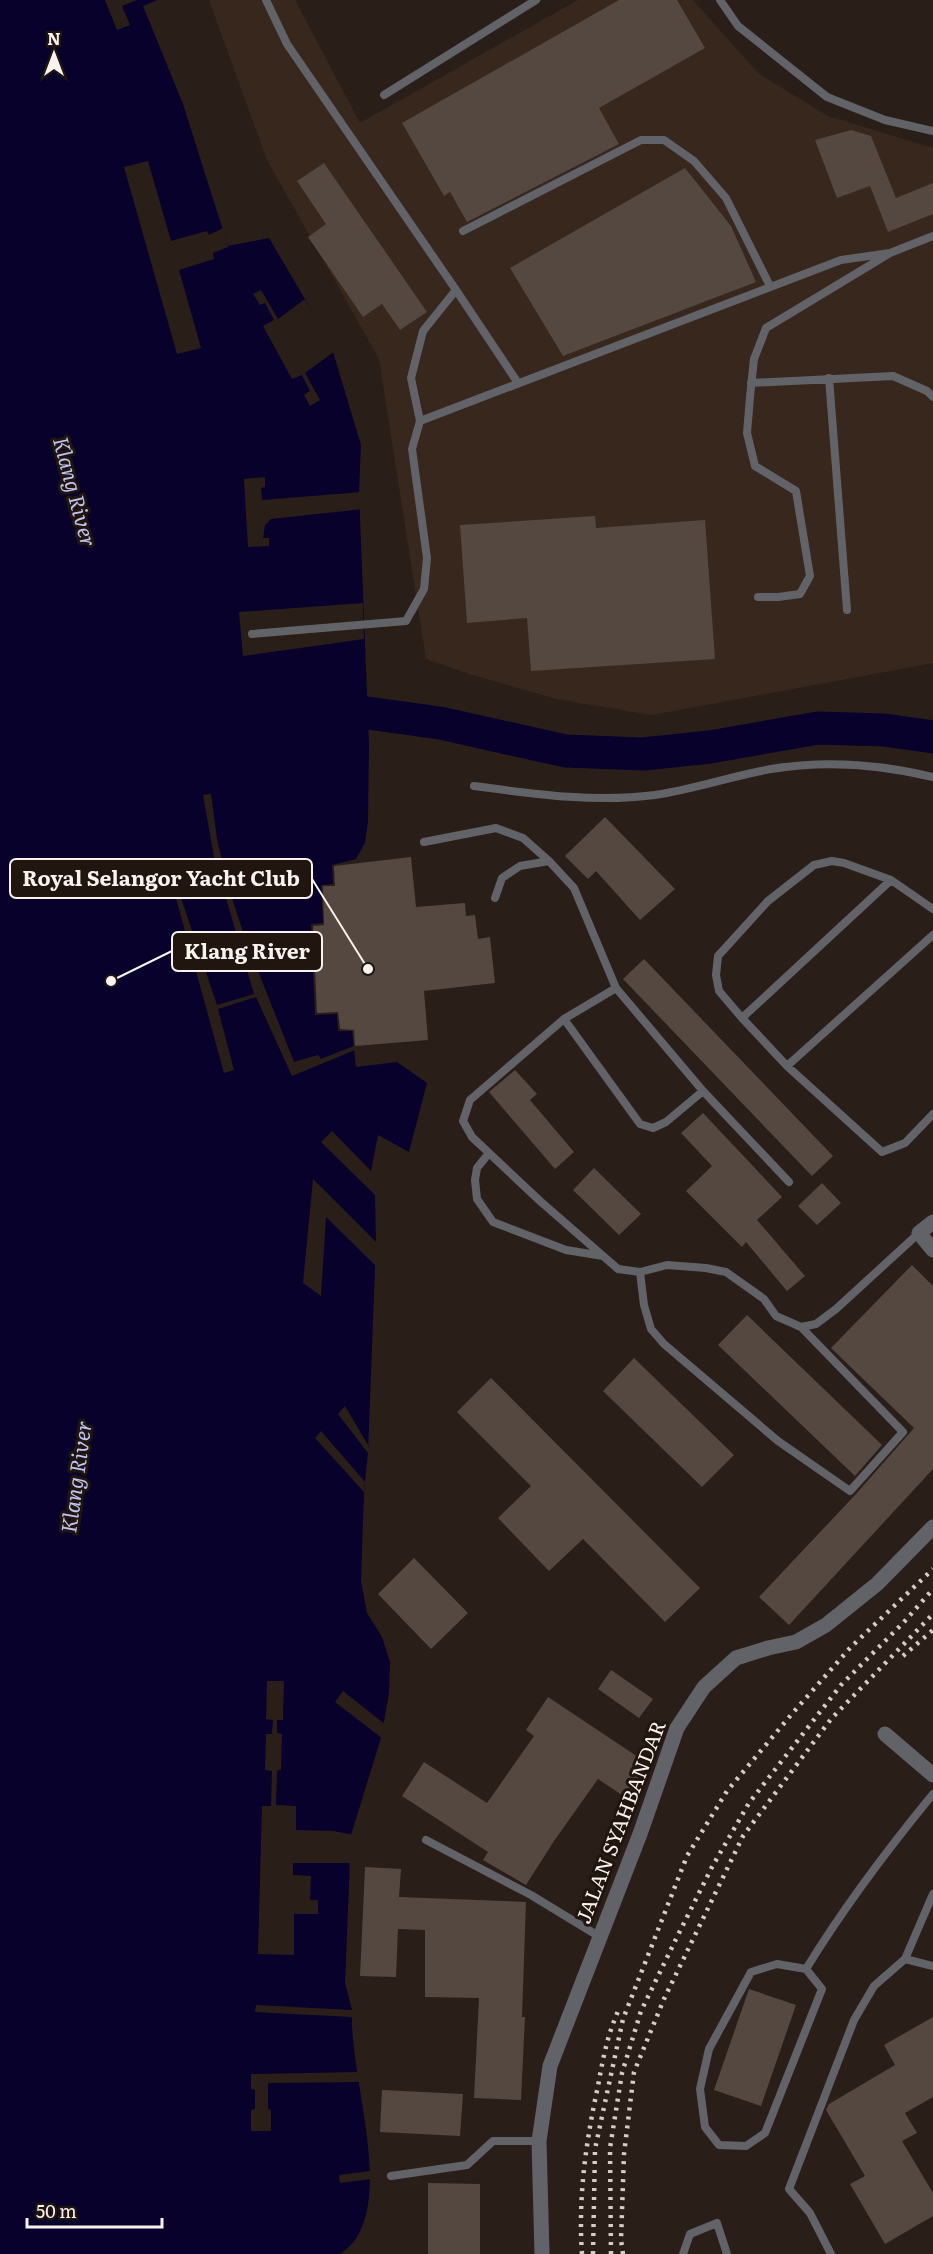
<svg xmlns="http://www.w3.org/2000/svg" width="933" height="2254" viewBox="0 0 933 2254" font-family="Literata,serif">
  <rect width="100%" height="100%" fill="#2a1f18"/>
  <path fill="#38271d" d="M 209,0 L 295,0 L 360,123 L 578,0 L 693,0 L 759,74 L 828,116 L 933,148 L 933,663 L 652,715 L 556,699 L 470,674 L 426,659 L 379,359 L 267,160 Z"/>
  <path fill="#08012c" d="M 0,0 L 157,0 L 143,6 L 183,104 L 228,246 L 269,238 L 305,299 L 333,352 L 361,445 L 359,492 L 369,744 L 368,821 L 365,843 L 356,859 L 332,865 L 333,884 L 321,885 L 323,923 L 311,924 L 315,1015 L 337,1014 L 338,1031 L 352,1031 L 356,1067 L 397,1062 L 427,1083 L 409,1152 L 378,1135 L 371,1171 L 375,1196 L 376,1242 L 368,1453 L 364,1492 L 361,1581 L 367,1613 L 382,1637 L 390,1662 L 389,1693 L 381,1738 L 351,1835 L 345,1983 L 352,2010 C 349,2074 390,2182 357,2237 C 353,2244 346,2249 341,2254 L 0,2254 Z"/>
  <path fill="#2a1f18" d="M 105,0 L 137,0 L 122,6 L 130,25 L 117,30 Z
    M 148,161 L 171,241 L 207,231 L 209,235 L 223,228 L 228,247 L 213,253 L 214,259 L 179,270 L 201,348 L 177,354 L 124,167 Z
    M 261,290 L 278,319 L 305,299 L 322,330 L 325,330 L 335,351 L 305,373 L 320,400 L 310,406 L 304,395 L 310,391 L 302,375 L 292,379 L 263,326 L 274,320 L 265,303 L 260,305 L 253,294 Z
    M 265,477 L 265,487 L 261,488 L 262,500 L 362,492 L 363,509 L 271,519 L 265,525 L 263,538 L 269,538 L 269,546 L 248,547 L 244,479 Z
    M 363,603 L 364,639 L 243,656 L 239,612 Z
    M 211,794 L 217,839 L 228,886 L 245,938 L 294,1062 L 318,1055 L 321,1059 L 354,1046 L 355,1050 L 292,1076 L 256,997 L 218,1009 L 234,1070 L 224,1073 L 166,862 L 174,861 L 182,901 L 217,1005 L 254,994 L 214,857 L 203,795 Z
    M 332,1131 L 375,1175 L 378,1198 L 321,1142 Z
    M 313,1179 L 378,1244 L 377,1267 L 326,1217 L 321,1296 L 303,1283 Z
    M 345,1406 L 368,1445 L 368,1453 L 338,1414 Z
    M 321,1431 L 365,1482 L 364,1492 L 315,1438 Z
    M 267,1681 L 284,1681 L 283,1720 L 277,1720 L 277,1733 L 282,1734 L 281,1770 L 277,1770 L 276,1805 L 296,1806 L 296,1830 L 333,1831 L 354,1835 L 352,1863 L 293,1863 L 293,1875 L 311,1876 L 310,1900 L 318,1900 L 318,1914 L 294,1914 L 294,1955 L 258,1954 L 262,1806 L 271,1806 L 272,1771 L 265,1770 L 266,1734 L 272,1734 L 273,1720 L 266,1719 Z
    M 343,1691 L 386,1725 L 383,1739 L 335,1702 Z
    M 256,2005 L 352,2010 L 352,2017 L 255,2012 Z
    M 360,2072 L 362,2082 L 268,2083 L 268,2109 L 271,2110 L 271,2131 L 251,2131 L 251,2110 L 255,2109 L 255,2090 L 251,2089 L 251,2074 Z
    M 370,2171 L 371,2179 L 340,2183 L 339,2175 Z"/>
  <g fill="none" stroke-linecap="round" stroke-linejoin="round">
    <path stroke="#08012c" stroke-width="33" d="M 324,707 L 440,723 L 566,751 L 643,754 L 710,747 L 818,728 L 884,730 L 933,737"/>
  </g>
  <path fill="#544841" d="M 619,0 L 677,0 L 705,48 L 599,108 L 619,144 L 467,222 L 450,192 L 444,196 L 402,123 Z
    M 851,130 L 871,136 L 896,198 L 933,183 L 933,214 L 888,232 L 870,186 L 837,198 L 815,140 Z
    M 324,163 L 427,312 L 400,330 L 382,304 L 363,317 L 308,237 L 326,224 L 297,181 Z
    M 685,168 L 731,226 L 756,282 L 563,356 L 510,268 Z
    M 595,516 L 596,528 L 705,520 L 715,659 L 531,671 L 527,618 L 467,623 L 460,525 Z
    M 605,817 L 675,889 L 640,920 L 596,871 L 588,879 L 565,856 Z
    M 411,857 L 416,907 L 465,903 L 466,916 L 475,915 L 478,939 L 490,937 L 495,983 L 424,991 L 428,1040 L 355,1046 L 354,1030 L 340,1029 L 338,1012 L 317,1013 L 313,926 L 324,925 L 323,886 L 335,886 L 334,866 Z
    M 644,959 L 833,1156 L 812,1176 L 623,979 Z
    M 515,1070 L 537,1094 L 530,1100 L 574,1152 L 555,1169 L 489,1092 Z
    M 703,1113 L 782,1197 L 757,1220 L 805,1276 L 787,1291 L 746,1242 L 742,1247 L 686,1191 L 712,1166 L 681,1133 Z
    M 594,1168 L 641,1214 L 619,1235 L 573,1190 Z
    M 822,1183 L 841,1203 L 817,1225 L 798,1206 Z
    M 912,1265 L 933,1286 L 933,1469 L 789,1625 L 759,1597 L 855,1495 L 914,1428 L 831,1348 Z
    M 747,1315 L 882,1445 L 855,1476 L 718,1345 Z
    M 634,1358 L 734,1455 L 702,1487 L 603,1391 Z
    M 491,1378 L 700,1588 L 665,1622 L 583,1539 L 549,1571 L 498,1518 L 531,1486 L 457,1412 Z
    M 414,1558 L 468,1613 L 431,1649 L 378,1594 Z
    M 611,1670 L 653,1699 L 639,1718 L 598,1689 Z
    M 548,1697 L 650,1765 L 628,1799 L 598,1779 L 554,1841 L 526,1885 L 483,1860 L 488,1852 L 402,1796 L 424,1762 L 487,1803 L 534,1736 L 526,1730 Z
    M 365,1867 L 401,1869 L 399,1897 L 526,1902 L 522,2017 L 525,2017 L 521,2100 L 474,2098 L 479,1998 L 425,1997 L 425,1930 L 398,1929 L 396,1977 L 360,1976 Z
    M 749,1989 L 796,2005 L 761,2106 L 714,2090 Z
    M 933,2017 L 933,2097 L 905,2113 L 917,2133 L 902,2141 L 933,2193 L 933,2216 L 885,2244 L 850,2184 L 865,2176 L 826,2110 L 829,2104 L 895,2065 L 884,2045 Z
    M 382,2090 L 463,2094 L 460,2136 L 380,2132 Z
    M 428,2183 L 480,2184 L 480,2254 L 428,2254 Z"/>
  <g fill="none" stroke-linecap="round" stroke-linejoin="round">
    <path stroke="#626368" stroke-width="8" d="M 266,0 L 287,44 L 456,290 L 423,331 L 411,378 L 420,421
      M 720,0 L 738,26 L 827,97 L 885,120 L 933,131
      M 384,95 L 536,0
      M 463,231 L 641,140 L 664,140 L 694,161 L 726,198 L 770,286
      M 456,290 L 518,383
      M 829,378 L 847,610
      M 751,383 L 893,376 L 927,391 L 933,397
      M 758,597 L 778,597 L 800,594 L 810,576 L 796,491 L 755,466 L 747,433 L 750,397 L 754,359 L 766,328 L 890,253 L 933,236
      M 252,634 L 406,621 L 424,589 L 427,558 L 412,449 L 420,421 L 841,260 L 890,253
      M 474,786 C 534,794 594,803 655,795 C 694,789 732,776 771,769 C 825,760 879,764 933,777
      M 424,842 L 496,828 L 523,838 L 549,861 L 574,888 L 616,988 L 564,1019 L 470,1100 L 463,1121 L 472,1137 L 540,1201 L 618,1269 L 640,1272 L 667,1265 L 706,1268 L 726,1272 L 764,1299 L 776,1316 L 801,1327 L 816,1324 L 836,1309 L 919,1233
      M 495,898 L 502,878 L 520,866 L 549,861
      M 933,909 L 891,880 L 742,1018 L 787,1066 L 882,1152 L 905,1143 L 933,1114
      M 742,1018 L 719,991 L 716,975 L 718,956 L 768,901 L 814,865 L 832,861 L 844,863 L 891,880
      M 564,1019 L 640,1124 L 653,1128 L 666,1122 L 703,1091 L 616,988
      M 787,1066 L 933,935
      M 703,1091 L 789,1182
      M 489,1153 L 477,1168 L 475,1180 L 477,1199 L 493,1222 L 566,1250 L 603,1256
      M 640,1272 L 644,1305 L 651,1329 L 664,1344 L 778,1441 L 850,1491 L 903,1432 L 801,1327
      M 426,1840 L 531,1895 L 600,1937
      M 905,1959 L 933,1894
      M 806,1969 L 777,1964 L 751,1972 L 709,2049 L 700,2089 L 705,2127 L 719,2145 L 746,2146 L 765,2133 L 822,1989 L 806,1969 C 844,1907 887,1850 933,1794
      M 391,2176 L 467,2165 L 493,2141 L 539,2141
      M 683,2254 L 690,2234 L 717,2223 L 727,2254
      M 831,2254 L 810,2213 L 789,2189 L 854,2020 L 874,1986 L 905,1959 L 933,1966"/>
    <path stroke="#626368" stroke-width="15" d="M 933,1222 L 919,1233 L 933,1250
      M 885,1734 L 933,1775
      M 542,2254 L 539,2141 L 550,2066 L 640,1834 L 677,1728 L 704,1687 L 736,1658 L 768,1648 L 796,1642 L 826,1625 L 877,1584 L 933,1527"/>
    <path stroke="#d6cdc9" stroke-width="4.5" stroke-dasharray="3 6" stroke-linecap="butt" d="M 903,1656 L 933,1630
      M 582,2254 C 578,2197 586,2141 598,2086 C 603,2058 608,2032 620,2007
      M 593,2254 L 595,2149 L 623,2019 L 687,1856 L 727,1791 L 791,1715 L 851,1647 L 933,1569
      M 611,2254 L 610,2148 L 622,2073 L 641,2011 L 678,1935 L 712,1867 L 749,1803 L 841,1685 L 904,1622 L 933,1589
      M 623,2254 L 621,2240 L 624,2154 L 634,2072 L 664,1999 L 743,1836 L 831,1719 L 933,1614"/>
  </g>
  <g text-anchor="middle" stroke-width="6" stroke-linejoin="round" paint-order="stroke">
    <g font-size="20" fill="#faf2ee" stroke="#20160f">
      <text transform="translate(621 1822) rotate(-69)" y="7">JALAN SYAHBANDAR</text>
    </g>
    <g font-size="21" font-style="italic" fill="#c1c5f6" stroke="#20160f">
      <text transform="translate(74 492) rotate(75)" y="7">Klang River</text>
      <text transform="translate(77 1477) rotate(-82)" y="7">Klang River</text>
    </g>
  </g>
  <path fill="none" stroke="#faf2ee" stroke-width="2" d="M368 969L312 879M111 981L172 951"/>
  <g fill="#faf2ee" stroke="#20160f" stroke-width="2">
    <circle cx="368" cy="969" r="6"/>
    <circle cx="111" cy="981" r="6"/>
  </g>
  <g fill="#20160f" stroke="#faf2ee" stroke-width="2">
    <rect x="10" y="859" width="302" height="39" rx="6"/>
    <rect x="172" y="932" width="150" height="39" rx="6"/>
  </g>
  <g font-size="21" text-anchor="middle" font-weight="bold" fill="#faf2ee">
    <text x="161" y="886">Royal Selangor Yacht Club</text>
    <text x="247" y="959">Klang River</text>
  </g>
  <g transform="translate(54 54)" stroke="#20160f" stroke-width="4.5" paint-order="stroke">
  <path d="M0-4.5L10 22L0 15L-10 22Z" fill="#faf2ee"/>
  <text y="-9" font-size="16" font-weight="bold" text-anchor="middle" fill="#faf2ee">N</text>
  </g>
  <path d="M27 2218v9h135v-9" fill="none" stroke="#faf2ee" stroke-width="3"/>
  <text x="36" y="2218" font-size="18" fill="#faf2ee" stroke="#20160f" stroke-width="4.5" paint-order="stroke">50 m</text>
</svg>
